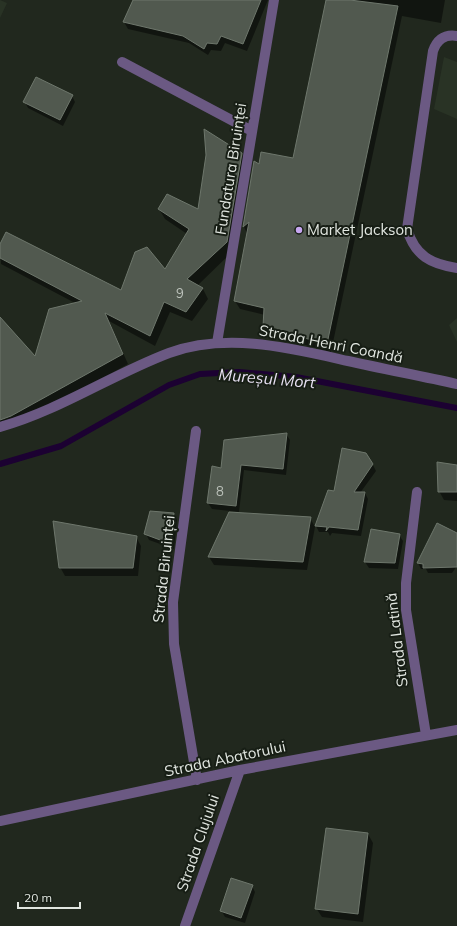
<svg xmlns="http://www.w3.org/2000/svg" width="457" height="926" viewBox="0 0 457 926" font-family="Mulish,sans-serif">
  <rect width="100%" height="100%" fill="#21281e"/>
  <path fill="#293325" d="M 0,0 L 7,3 L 0,18 Z
    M 444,57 L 457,62 L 457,119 L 434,109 Z
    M 457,318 L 457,342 L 449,325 Z"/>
  <path fill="#0007" d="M 134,0 L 268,0 L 247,51 L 225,43 L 221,51 L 211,50 L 208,55 L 189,43 L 128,29 L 124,22 Z
    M 327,0 L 445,0 L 441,23 L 402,16 L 331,352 L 269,335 L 264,327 L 265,315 L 240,309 L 235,301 L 247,233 L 244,227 L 255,162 L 260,166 L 293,159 Z
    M 72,96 L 75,102 L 63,126 L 28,108 L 25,102 Z
    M 241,154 L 247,164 L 232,252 L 197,286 L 203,289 L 208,299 L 192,321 L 170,312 L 155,346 L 109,321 L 128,364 L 17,426 L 0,427 L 0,328 L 36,358 L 75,303 L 1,264 L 0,246 L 122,291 L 165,270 L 187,234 L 165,219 L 159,209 L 198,211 Z
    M 286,434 L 290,440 L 286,475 L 244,470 L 239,512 L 212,509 L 208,503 L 213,468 L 222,469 Z
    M 373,465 L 376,471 L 360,493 L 365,493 L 368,499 L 361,536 L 332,533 L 330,536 L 328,532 L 319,532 L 316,526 L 334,492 Z
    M 457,466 L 457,501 L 444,500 L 439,491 Z
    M 174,514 L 177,520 L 174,549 L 149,540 L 146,534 Z
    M 310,518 L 315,527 L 307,570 L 214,565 L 209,557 Z
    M 437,524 L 457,534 L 457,566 L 452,573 L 428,573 L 426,569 L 421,569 L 418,563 Z
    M 399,535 L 403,541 L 398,569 L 369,568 L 365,562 Z
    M 136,537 L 141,546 L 138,576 L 65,576 L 60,567 Z
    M 368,834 L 373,843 L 363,922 L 322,917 L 316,908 Z
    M 252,886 L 255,892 L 245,923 L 225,917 L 221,910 Z"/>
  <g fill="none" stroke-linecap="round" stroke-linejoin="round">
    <path stroke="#1c0132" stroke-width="6" d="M 0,464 L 61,446 L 169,385 L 200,374 L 239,372 L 296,377 L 457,408"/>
  </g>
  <path fill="#51594f" stroke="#6e776c" d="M 133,0 L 261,0 L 243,44 L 221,36 L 217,44 L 207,43 L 204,49 L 183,36 L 123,22 Z
    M 326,0 L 350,0 L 398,6 L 327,344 L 263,327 L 264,308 L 234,301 L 249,222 L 243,227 L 254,161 L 259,164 L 261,152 L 293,158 Z
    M 36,77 L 73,95 L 60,120 L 23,102 Z
    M 204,129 L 242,153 L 227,242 L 187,279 L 203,288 L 186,312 L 164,302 L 150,336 L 105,313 L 123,354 L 11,416 L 0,420 L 0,317 L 35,356 L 49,309 L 82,301 L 0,258 L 0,244 L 6,232 L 121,290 L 135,252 L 147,247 L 165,269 L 189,229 L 158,209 L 167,194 L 198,209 L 206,155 Z
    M 287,433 L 283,469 L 241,465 L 236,506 L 207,503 L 212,466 L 221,468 L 224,440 Z
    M 342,448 L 366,453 L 373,464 L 354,492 L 365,492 L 358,530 L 329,527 L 326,531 L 327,527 L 315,526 L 328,490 L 334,491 Z
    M 437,462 L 457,465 L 457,492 L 438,492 Z
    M 150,511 L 174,513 L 171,544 L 144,534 Z
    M 229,512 L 311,517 L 303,562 L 208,557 Z
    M 53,521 L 137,536 L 133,568 L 59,568 Z
    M 437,523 L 457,533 L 457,567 L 423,568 L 423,564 L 417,563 Z
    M 371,529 L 400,534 L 395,563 L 364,562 Z
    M 326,828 L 368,833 L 358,914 L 315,909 Z
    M 231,878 L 253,885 L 241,918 L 220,911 Z"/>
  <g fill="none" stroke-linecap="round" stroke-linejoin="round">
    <path stroke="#6b5983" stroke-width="10" d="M 457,36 C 444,34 437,40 433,51 L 407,229 C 415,256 431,264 457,268
      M 122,62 L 252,131
      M 217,343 L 274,0
      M 0,427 C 60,410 111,375 169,353 C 227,332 290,348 348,361 C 384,369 421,376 457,384
      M 196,431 L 173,602 L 174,644 L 197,780
      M 417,492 L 406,583 L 406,610 L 426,735
      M 0,821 L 240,770 L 457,730
      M 185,926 L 240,770"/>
  </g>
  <circle fill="#c6a6f0" stroke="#171e15" stroke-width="1.5" cx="299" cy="230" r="4"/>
  <g text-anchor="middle" stroke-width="4" stroke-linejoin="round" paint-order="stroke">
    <g font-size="13" fill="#bdc3bc">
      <text x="180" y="298">9</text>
      <text x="220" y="496">8</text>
    </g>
    <g font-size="15" fill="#e1e6e0" stroke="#171e15">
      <text transform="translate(231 169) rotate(-81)" y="5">Fundatura Biruinței</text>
      <text transform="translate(331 344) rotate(11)" y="5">Strada Henri Coandă</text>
      <text transform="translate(164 569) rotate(-84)" y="5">Strada Biruinței</text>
      <text transform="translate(397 640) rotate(-97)" y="5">Strada Latină</text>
      <text transform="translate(225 759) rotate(-12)" y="5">Strada Abatorului</text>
      <text transform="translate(198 843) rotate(-71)" y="5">Strada Clujului</text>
    </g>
    <g font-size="15" fill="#e1e6e0" stroke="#171e15" text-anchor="start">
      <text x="307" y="235">Market Jackson</text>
    </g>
    <g font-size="16" font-style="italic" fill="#e7e0f2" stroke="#171e15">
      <text transform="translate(267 378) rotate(5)" y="6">Mureșul Mort</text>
    </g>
  </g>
  <path d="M18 902v6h62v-6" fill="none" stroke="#e1e6e0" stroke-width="2"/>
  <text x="24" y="902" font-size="12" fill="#e1e6e0" stroke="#171e15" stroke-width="3" paint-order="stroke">20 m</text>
</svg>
